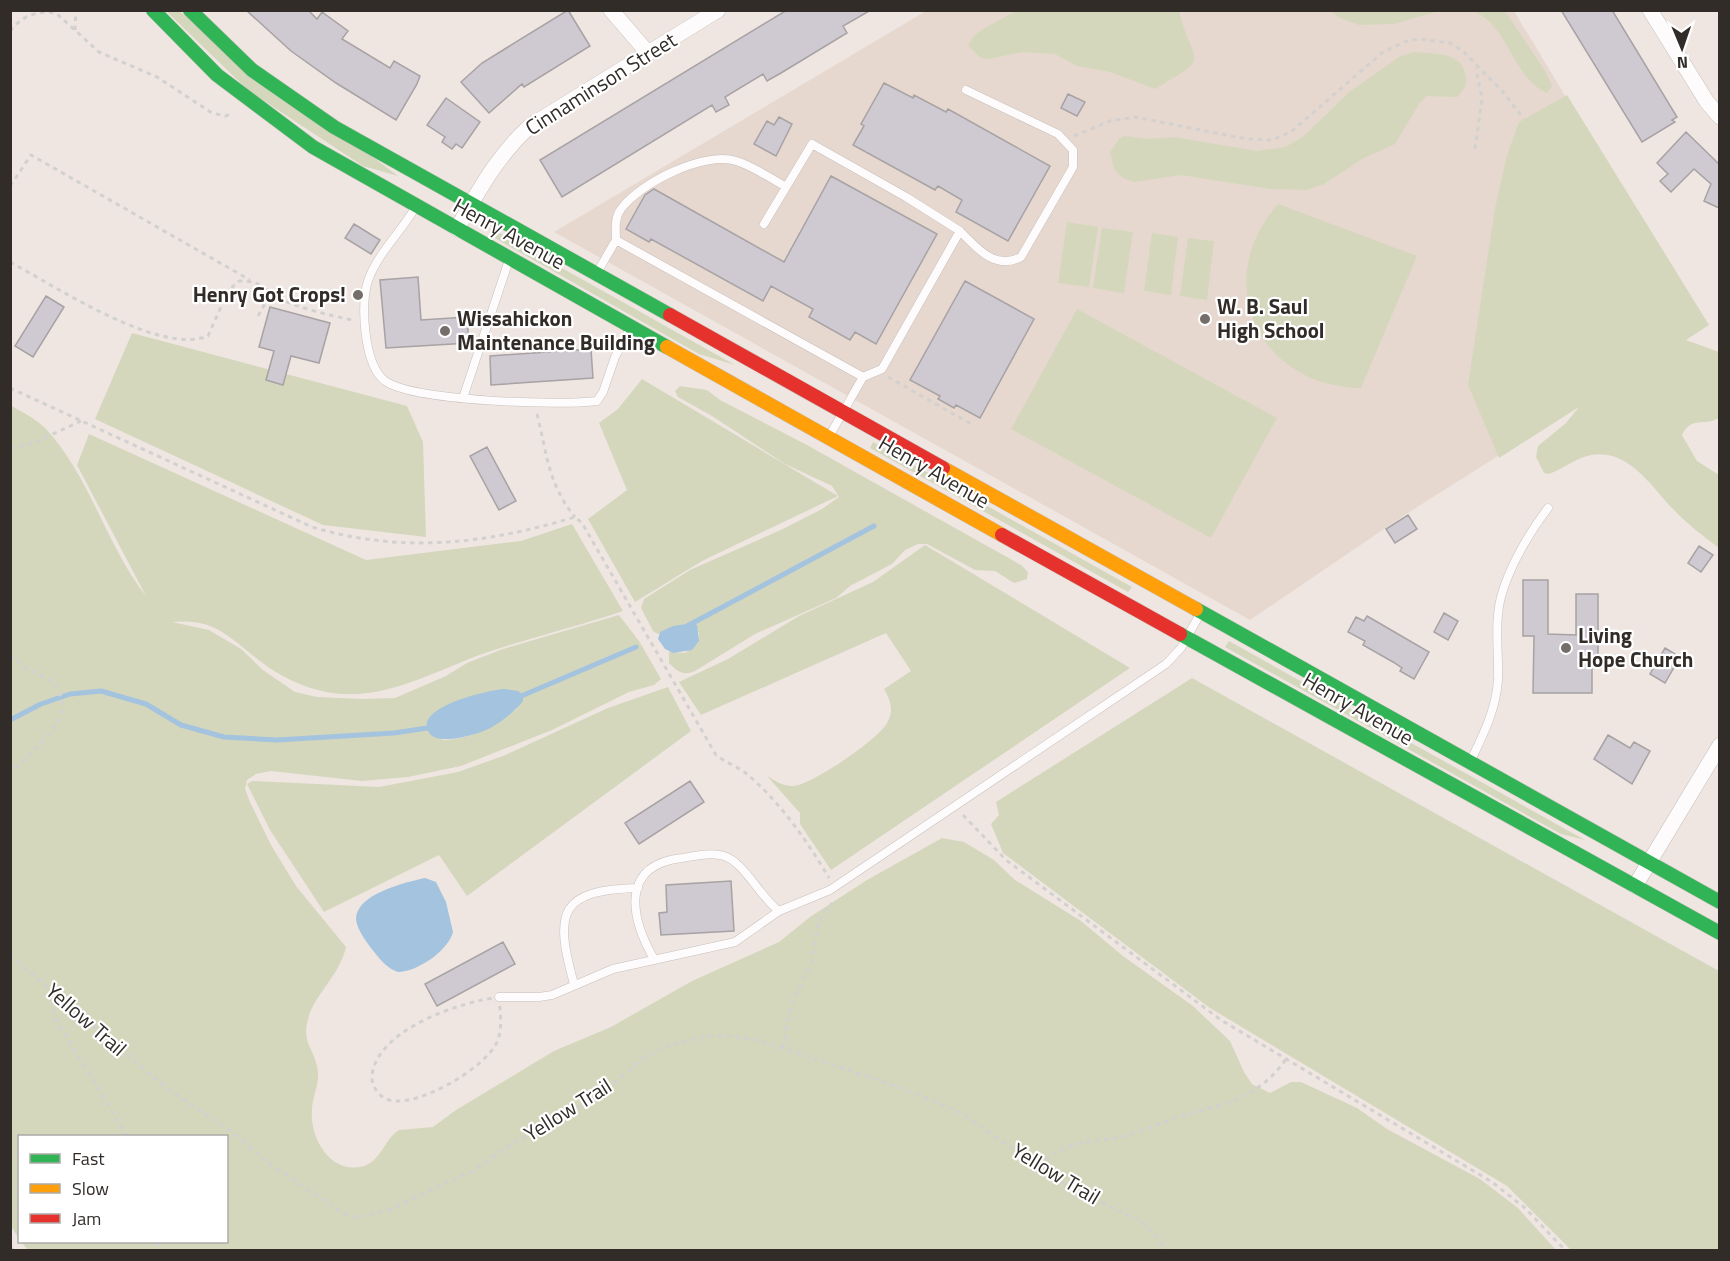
<svg xmlns="http://www.w3.org/2000/svg" width="1730" height="1261" viewBox="0 0 1730 1261" font-family="'Titillium Web',sans-serif">
  <rect width="100%" height="100%" fill="#efe6e2"/>
  <path fill="#e6d8ce" d="M 926,11 L 1514,11 L 1704,326 L 1403,516 L 1250,620 L 554,232 Z"/>
  <path fill="#d4d7bc" fill-rule="evenodd" d="M 166,11 L 179,11 L 398,176 L 363,166 L 249,91 Z
    M 1179,11 C 1193,68 1214,54 1155,89 L 1110,72 L 1077,66 L 1055,54 L 1022,52 L 989,59 L 981,58 L 968,46 L 972,38 L 983,29 L 1016,11 Z
    M 1329,11 L 1467,11 L 1439,11 L 1394,24 L 1359,25 L 1340,18 Z
    M 1473,11 L 1505,11 L 1546,72 L 1552,86 L 1547,93 C 1512,78 1509,25 1473,11 Z
    M 1414,52 C 1432,54 1459,51 1465,72 C 1468,84 1465,89 1457,97 L 1427,96 L 1419,104 L 1395,144 L 1362,159 L 1324,184 L 1307,190 L 1270,189 L 1181,175 L 1134,182 L 1123,178 L 1114,169 L 1110,152 L 1120,138 L 1125,136 L 1148,139 L 1174,137 L 1257,151 L 1285,147 L 1304,136 L 1349,92 L 1399,57 Z
    M 1567,95 L 1709,325 L 1686,340 L 1719,352 L 1719,418 C 1703,427 1692,415 1682,435 L 1697,461 L 1719,475 L 1719,548 C 1703,536 1687,524 1673,509 C 1652,487 1628,448 1591,455 C 1575,458 1564,469 1549,474 L 1544,473 L 1536,457 L 1538,446 L 1566,423 L 1579,407 L 1499,458 L 1468,385 L 1495,208 L 1507,155 L 1519,122 Z
    M 1278,204 L 1417,256 L 1361,388 C 1258,387 1210,281 1278,204 Z
    M 1067,222 L 1098,227 L 1089,287 L 1058,283 Z
    M 1102,228 L 1133,232 L 1124,293 L 1093,288 Z
    M 496,231 L 735,365 L 699,354 L 493,237 Z
    M 1152,233 L 1178,237 L 1171,295 L 1144,291 Z
    M 1188,238 L 1214,241 L 1207,300 L 1180,296 Z
    M 1077,309 L 1277,418 L 1211,538 L 1011,429 Z
    M 132,333 L 407,406 L 423,442 L 426,537 L 323,525 L 95,419 Z
    M 642,379 L 838,496 L 702,561 L 635,602 L 588,519 L 627,490 L 599,423 L 618,409 Z
    M 680,386 L 707,390 L 720,400 L 807,445 L 1021,565 L 1028,572 L 1027,579 L 1014,583 L 995,571 L 975,570 L 927,544 L 918,544 L 905,550 L 892,564 L 850,586 L 836,598 L 755,634 L 695,671 C 683,676 678,672 669,663 L 669,652 L 685,653 L 698,643 L 699,633 L 673,626 L 658,634 L 653,631 L 641,608 L 644,599 L 690,570 L 783,529 L 822,509 L 839,497 L 832,486 L 785,464 L 712,416 L 678,397 L 675,391 Z
    M 10,405 C 22,412 35,418 45,428 C 89,474 106,545 146,596 L 77,465 L 89,434 L 366,560 L 521,541 L 572,524 L 623,611 C 579,626 533,637 488,652 C 435,670 384,703 326,692 C 302,687 279,676 260,661 C 229,637 215,618 172,622 L 209,630 L 241,649 L 263,670 L 295,692 L 317,697 L 363,699 L 395,698 L 446,676 L 467,663 L 503,649 L 619,615 L 639,641 L 661,679 L 654,685 L 629,692 L 552,730 L 461,766 L 408,777 L 362,781 L 271,771 L 256,774 L 247,780 L 245,789 L 250,802 L 271,845 L 296,886 L 346,947 C 339,977 315,993 308,1019 C 301,1044 316,1050 318,1072 C 319,1085 313,1095 312,1108 C 309,1137 330,1176 364,1166 C 382,1160 384,1139 399,1130 L 433,1127 L 456,1110 L 554,1051 L 611,1027 L 692,981 L 779,942 L 810,917 L 867,880 L 942,838 L 964,842 L 994,860 L 1015,880 L 1081,921 L 1123,956 L 1193,1006 L 1230,1041 L 1244,1072 L 1252,1084 L 1270,1093 L 1291,1082 L 1301,1082 L 1357,1108 L 1387,1129 L 1480,1179 L 1518,1208 L 1556,1250 L 28,1250 L 21,1242 L 226,1242 L 226,1136 L 20,1136 L 19,1239 L 11,1226 ZM 519,707 C 497,725 470,740 441,740 Z
    M 873,442 L 1132,587 L 1128,592 L 870,448 Z
    M 925,545 L 1130,668 L 831,870 L 800,824 L 800,813 L 767,776 C 775,781 783,786 793,786 C 810,786 879,739 887,723 C 894,711 891,701 884,689 L 911,671 L 886,633 L 701,715 L 679,682 L 728,659 L 799,616 L 873,582 Z
    M 1229,641 L 1585,840 L 1561,834 L 1225,647 Z
    M 1192,678 L 1719,971 L 1719,1250 L 1571,1250 L 1507,1186 L 1210,1008 L 1003,853 L 991,824 L 999,815 L 996,802 Z
    M 668,687 L 691,731 L 467,896 L 439,855 L 324,912 L 270,830 L 247,784 L 252,781 L 379,787 L 458,772 L 503,756 L 608,708 Z"/>
  <path fill="#a4c3de" d="M 693,623 L 697,625 L 699,641 L 692,650 L 673,653 L 665,649 L 658,639 L 660,632 L 673,626 Z
    M 504,689 L 518,691 L 523,695 L 523,701 C 515,711 503,721 492,727 C 480,734 440,746 430,734 C 410,707 490,690 504,689 Z
    M 425,878 L 436,882 L 446,902 L 453,932 C 448,951 417,972 398,972 C 386,968 379,958 371,948 C 365,940 357,929 356,919 C 356,894 406,882 425,878 Z"/>
  <g fill="none" stroke-linecap="round" stroke-linejoin="round">
    <path stroke="#a4c3de" stroke-width="5" d="M 687,626 L 874,526
      M 519,697 L 636,647
      M 10,720 L 41,704 L 70,694 L 101,691 L 146,704 L 181,725 L 224,737 L 277,740 L 394,733 L 434,727"/>
  </g>
  <path fill="#cfc9d2" stroke="#a7a2a3" stroke-width="1.5" d="M 246,10 L 308,10 L 317,19 L 322,12 L 348,31 L 342,39 L 390,68 L 394,61 L 420,76 L 417,84 L 396,120 L 336,83 L 291,51 Z
    M 568,10 L 590,46 L 524,87 L 522,84 L 489,113 L 461,82 L 482,63 Z
    M 787,10 L 871,10 L 843,26 L 847,33 L 781,73 L 767,81 L 763,74 L 725,97 L 729,105 L 716,112 L 712,105 L 562,197 L 540,160 Z
    M 1561,10 L 1612,10 L 1677,117 L 1672,120 L 1675,122 L 1642,142 Z
    M 884,83 L 913,98 L 914,95 L 946,112 L 948,109 L 1050,166 L 1008,241 L 956,212 L 962,200 L 938,186 L 935,190 L 853,145 L 864,126 L 861,124 Z
    M 1068,94 L 1085,102 L 1077,116 L 1061,108 Z
    M 446,98 L 480,122 L 462,148 L 456,144 L 452,149 L 442,142 L 445,137 L 427,125 Z
    M 779,117 L 792,124 L 776,156 L 754,144 L 767,121 L 774,125 Z
    M 1686,132 L 1719,164 L 1719,208 L 1704,201 L 1711,184 L 1694,169 L 1671,192 L 1660,181 L 1668,174 L 1657,163 Z
    M 831,176 L 937,234 L 876,344 L 855,332 L 850,340 L 809,317 L 813,309 L 771,286 L 763,301 L 651,239 L 649,242 L 626,229 L 645,195 L 654,189 L 784,262 Z
    M 354,224 L 380,240 L 371,254 L 345,238 Z
    M 418,277 L 421,320 L 467,317 L 469,343 L 386,348 L 380,280 Z
    M 965,281 L 1034,319 L 980,418 L 956,405 L 954,408 L 938,399 L 940,396 L 910,380 Z
    M 46,296 L 64,307 L 33,357 L 15,346 Z
    M 270,307 L 330,323 L 319,363 L 291,356 L 283,385 L 266,380 L 274,351 L 259,347 Z
    M 591,349 L 593,378 L 491,385 L 490,356 Z
    M 487,447 L 516,501 L 499,510 L 470,456 Z
    M 1408,515 L 1417,529 L 1395,543 L 1386,529 Z
    M 1699,546 L 1713,555 L 1701,572 L 1688,563 Z
    M 1523,580 L 1548,580 L 1548,634 L 1576,635 L 1576,594 L 1598,594 L 1598,660 L 1592,660 L 1592,693 L 1533,693 L 1534,636 L 1523,636 Z
    M 1444,613 L 1458,621 L 1448,640 L 1434,632 Z
    M 1367,616 L 1429,652 L 1414,679 L 1400,671 L 1402,668 L 1393,662 L 1363,645 L 1365,641 L 1348,632 L 1356,617 L 1364,621 Z
    M 1665,648 L 1680,657 L 1665,683 L 1650,674 Z
    M 1608,735 L 1630,748 L 1634,742 L 1650,751 L 1632,784 L 1594,759 Z
    M 690,781 L 704,802 L 639,844 L 625,823 Z
    M 731,881 L 734,931 L 661,935 L 659,913 L 667,912 L 666,885 Z
    M 503,942 L 515,964 L 437,1006 L 425,984 Z"/>
  <g fill="none" stroke-linecap="round" stroke-linejoin="round">
    <g stroke="#c7c0bd" stroke-width="9">
      <path id="lane" d="M 415,208 C 401,232 377,254 368,281 C 360,304 364,365 385,381 C 413,401 560,406 597,401 L 603,392 L 615,357 L 629,330
        M 764,224 L 812,144 L 906,197 L 960,231
        M 616,240 C 616,230 614,218 621,209 C 640,183 704,151 736,161 C 753,166 770,178 786,187
        M 598,271 L 616,240 L 863,377 L 830,435
        M 863,377 L 882,369 L 960,231 C 977,248 995,271 1021,257 L 1073,167 L 1073,150 L 1058,134 L 966,90
        M 463,398 L 508,263
        M 1472,758 C 1484,733 1496,709 1498,680 C 1499,653 1494,624 1501,597 C 1509,567 1529,533 1548,508
        M 654,959 C 630,917 620,865 682,858 C 695,856 711,852 724,856 C 744,862 760,897 779,911
        M 574,984 C 554,912 559,890 638,888
        M 499,997 L 539,997 L 552,995 L 613,969 L 735,942 L 779,911 L 830,890 L 1166,664 L 1181,648 L 1200,614"/>
    </g>
    <g stroke="#c7c0bd" stroke-width="16">
      <path id="street" d="M 611,10 L 648,53
        M 1650,10 L 1707,102 L 1720,117
        M 457,229 C 478,191 498,155 530,126 L 718,10
        M 1635,886 L 1720,745"/>
    </g>
    <g stroke="#c7c0bd" stroke-width="15">
      <path id="fast" d="M 153,10 L 217,75 L 313,147 L 667,347
        M 190,10 L 252,70 L 334,127 L 670,315
        M 1196,609 L 1720,902
        M 1180,634 L 1720,933"/>
    </g>
    <g stroke="#c7c0bd" stroke-width="15">
      <path id="slow" d="M 667,347 L 1002,535
        M 943,468 L 1196,609"/>
    </g>
    <g stroke="#c7c0bd" stroke-width="15">
      <path id="jam" d="M 670,315 L 943,468
        M 1002,535 L 1180,634"/>
    </g>
    <path stroke="#d3d1cf" stroke-width="3" stroke-dasharray="4.5 4.5" stroke-linecap="butt" d="M 75,30 L 76,10
      M 10,31 C 22,16 37,10 56,13 L 99,52 L 157,77 L 212,113 L 225,116 L 232,114
      M 1074,136 L 1110,121 L 1135,117 L 1247,139 L 1272,140 L 1291,132 L 1383,52 L 1407,41 L 1419,39 L 1450,43 L 1463,51 L 1503,92 L 1524,119
      M 1475,149 L 1482,99 L 1476,68
      M 10,186 L 31,155 L 250,280
      M 10,262 C 55,286 160,356 208,336 L 228,291 L 239,281 C 265,281 262,290 280,299 C 302,309 329,315 352,320
      M 258,316 L 266,302 L 278,298
      M 888,377 L 973,425
      M 10,388 L 312,527 C 402,554 486,544 575,517 L 582,523 L 716,755 C 726,763 739,767 748,775 C 781,803 807,841 829,878
      M 537,414 C 547,454 548,484 575,517
      M 10,448 L 36,442 L 81,421
      M 10,655 L 26,668 L 55,683 C 58,690 62,698 63,705 C 63,726 26,759 10,772
      M 963,815 L 1006,860 L 1221,1020 L 1492,1182 L 1525,1208 L 1565,1250
      M 10,955 L 169,1090 L 235,1134 L 271,1165 L 348,1216 L 360,1217 L 391,1209 L 476,1169 L 513,1143 L 561,1119 L 618,1080 L 643,1058 L 665,1046 L 708,1036 L 724,1036 L 752,1039 L 783,1048 L 901,1088 L 958,1111 L 1071,1188 L 1140,1221 L 1153,1232 L 1166,1250
      M 51,991 L 55,1018 L 127,1136
      M 499,997 C 500,1012 503,1028 497,1042 C 486,1068 411,1113 384,1098 C 376,1093 371,1083 372,1075 C 378,1029 460,1002 499,997 Z
      M 783,1048 L 791,1004 L 811,964 L 819,920 L 832,903
      M 1039,1166 C 1072,1135 1094,1145 1132,1134 C 1147,1130 1161,1122 1175,1118 C 1220,1104 1257,1101 1286,1059
      M 157,1242 L 160,1250
      M 10,1247 L 13,1250"/>
    <use href="#lane" stroke="#fdfbfb" stroke-width="8"/>
    <use href="#street" stroke="#fdfbfb" stroke-width="15"/>
    <use href="#fast" stroke="#30b455" stroke-width="14"/>
    <use href="#slow" stroke="#ff9f0a" stroke-width="14"/>
    <use href="#jam" stroke="#e5322d" stroke-width="14"/>
  </g>
  <g fill="#746d6a" stroke="#fff" stroke-width="2">
    <circle cx="358" cy="295" r="6"/>
    <circle cx="1205" cy="319" r="6"/>
    <circle cx="445" cy="331" r="6"/>
    <circle cx="1566" cy="648" r="6"/>
  </g>
  <g text-anchor="middle" stroke-width="4.5" stroke-linejoin="round" paint-order="stroke">
    <g font-size="21" fill="#322c29" stroke="#fff">
      <text transform="translate(601 84) rotate(-32)" y="7">Cinnaminson Street</text>
      <text transform="translate(509 234) rotate(29)" y="7">Henry Avenue</text>
      <text transform="translate(934 472) rotate(30)" y="7">Henry Avenue</text>
      <text transform="translate(1358 709) rotate(30)" y="7">Henry Avenue</text>
      <text transform="translate(86 1020) rotate(41)" y="7">Yellow Trail</text>
      <text transform="translate(568 1110) rotate(-32)" y="7">Yellow Trail</text>
      <text transform="translate(1056 1174) rotate(31)" y="7">Yellow Trail</text>
    </g>
    <g font-size="21" font-weight="bold" fill="#322c29" stroke="#fff" text-anchor="start">
      <text x="346" y="302" text-anchor="end">Henry Got Crops!</text>
      <text x="1217" y="314">W. B. Saul<tspan x="1217" dy="24">High School</tspan></text>
      <text x="457" y="326">Wissahickon<tspan x="457" dy="24">Maintenance Building</tspan></text>
      <text x="1578" y="643">Living<tspan x="1578" dy="24">Hope Church</tspan></text>
    </g>
  </g>
  <rect width="1730" height="1261" fill="none" stroke="#322c29" stroke-width="24"/>
  <rect x="18" y="1135" width="210" height="108" fill="#ffffff" stroke="#adaba9" stroke-width="1.5"/>
  <rect x="30" y="1154" width="30" height="9" fill="#30b455" stroke="#adaba9" stroke-width="1.5"/>
  <text x="72" y="1165" font-size="18" fill="#322c29">Fast</text>
  <rect x="30" y="1184" width="30" height="9" fill="#ff9f0a" stroke="#adaba9" stroke-width="1.5"/>
  <text x="72" y="1195" font-size="18" fill="#322c29">Slow</text>
  <rect x="30" y="1214" width="30" height="9" fill="#e5322d" stroke="#adaba9" stroke-width="1.5"/>
  <text x="72" y="1225" font-size="18" fill="#322c29">Jam</text>
  <g transform="translate(1682 48) rotate(178)" stroke="#ffffff" stroke-width="4.5" paint-order="stroke">
  <path d="M0-4.5L10 22L0 15L-10 22Z" fill="#322c29"/>
  <text y="-9" font-size="16" font-weight="bold" text-anchor="middle" fill="#322c29">N</text>
  </g>
</svg>
